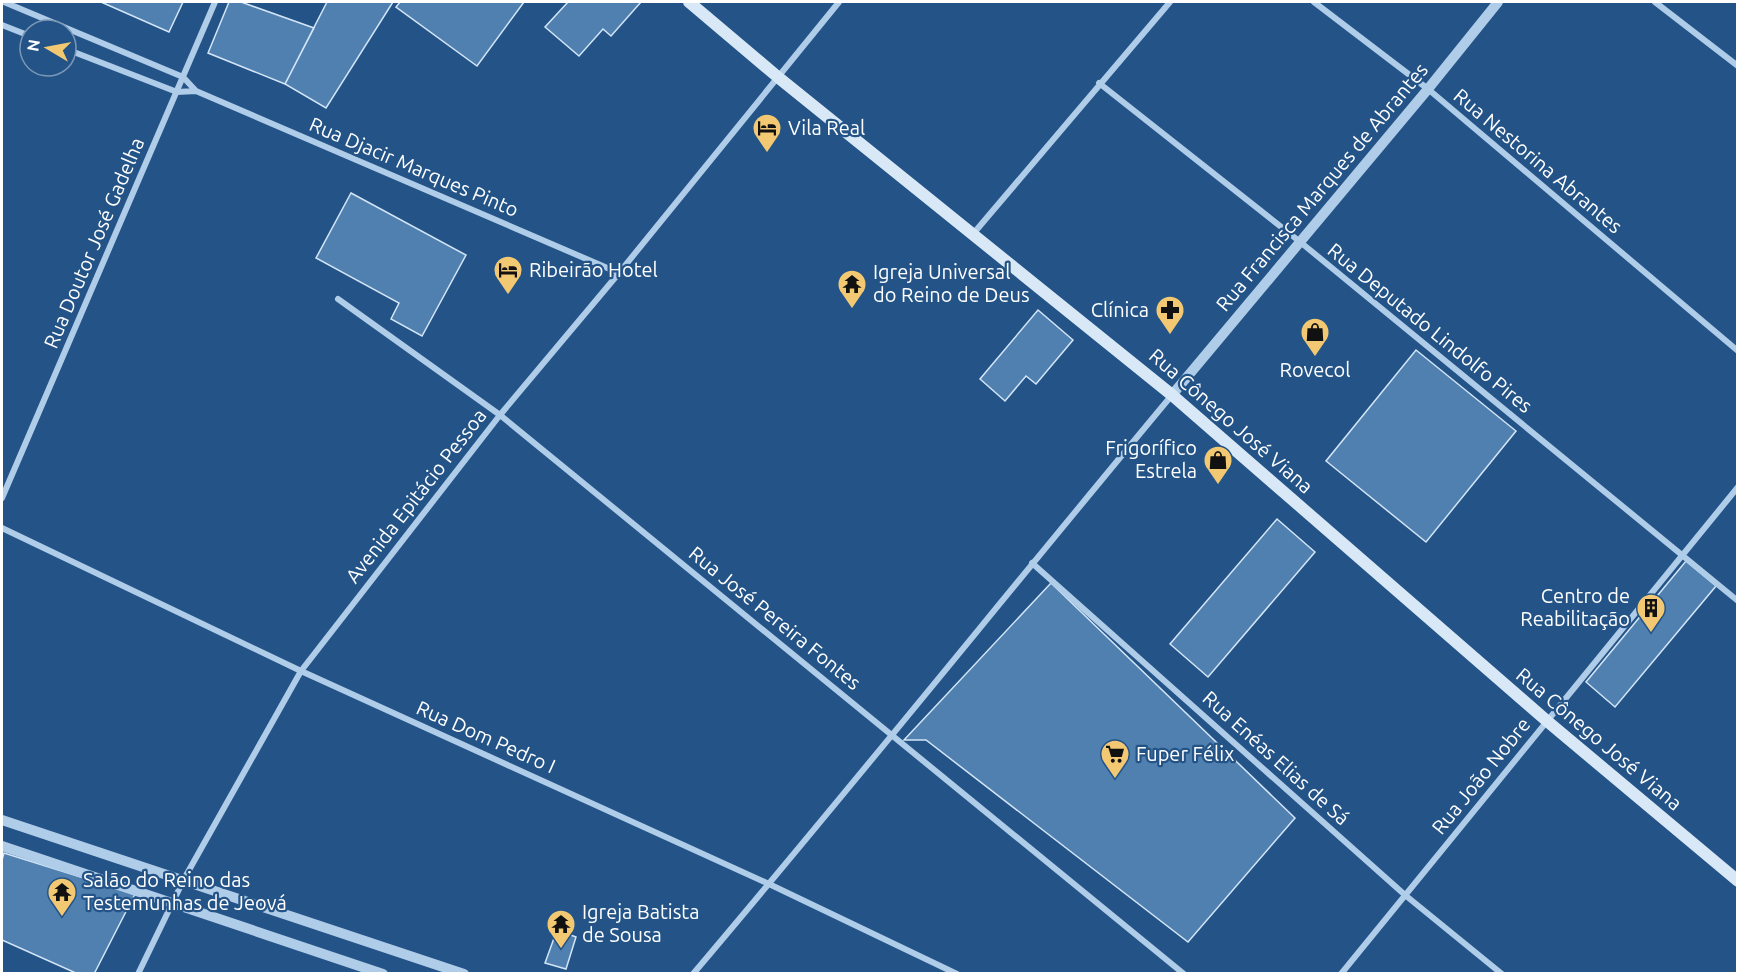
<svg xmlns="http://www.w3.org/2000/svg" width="1739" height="975" viewBox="0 0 1739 975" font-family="Ubuntu,sans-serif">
  <rect width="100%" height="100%" fill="#245487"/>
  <path fill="#5080b0" stroke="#d3e5f7" stroke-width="1.5" d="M 101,2 L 183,2 L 169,32 Z
    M 229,2 L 241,2 L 314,28 L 285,84 L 208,53 Z
    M 327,2 L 393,2 L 326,108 L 285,84 Z
    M 400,2 L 524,2 L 477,66 L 396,7 Z
    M 568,2 L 641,2 L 611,36 L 603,29 L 579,56 L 545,27 Z
    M 351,193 L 466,255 L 422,336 L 391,319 L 399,303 L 316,258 Z
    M 1038,310 L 1073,340 L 1036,384 L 1026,376 L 1005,401 L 980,379 Z
    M 1416,350 L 1516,431 L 1426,542 L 1326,461 Z
    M 1277,519 L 1315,552 L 1208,677 L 1170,644 Z
    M 1686,561 L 1716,586 L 1615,707 L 1586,682 Z
    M 1051,583 L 1295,818 L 1188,942 L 926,740 L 904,740 Z
    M 4,853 L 135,894 L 94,974 L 78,974 L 2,940 L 2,860 Z
    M 557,930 L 576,937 L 566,969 L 545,963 Z"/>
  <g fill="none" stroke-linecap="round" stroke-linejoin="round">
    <path stroke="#afcce9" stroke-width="6" d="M 4,2 L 183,77 L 196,91
      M 1314,2 L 1428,89 L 1738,351
      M 1655,2 L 1738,66
      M 2,25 L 30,36
      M 66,49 L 177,92 L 196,91 L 619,273
      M 1099,83 L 1299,241 L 1738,601
      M 973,234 L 1170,2
      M 338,299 L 500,415 L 1184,974
      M 2,498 L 215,2
      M 2,528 L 301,671 L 769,884 L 957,974
      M 1032,563 L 1405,895 L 1502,974
      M 138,974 L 184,879 L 301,671 L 500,415 L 619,273 L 839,2
      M 693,974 C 855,783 1012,587 1172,395
      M 1341,974 L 1738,487"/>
    <path stroke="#afcce9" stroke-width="10" d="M 1172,395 L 1428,89 L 1498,2
      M 2,820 L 464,974
      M 2,846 L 383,974"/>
    <path stroke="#d9e8f7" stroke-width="12" d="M 689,2 L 779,78 L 1172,395 L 1547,721 L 1738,881"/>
  </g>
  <defs>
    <g id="hotel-pin" transform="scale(1.5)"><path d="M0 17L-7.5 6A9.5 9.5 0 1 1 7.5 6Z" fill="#f3c872" stroke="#245487"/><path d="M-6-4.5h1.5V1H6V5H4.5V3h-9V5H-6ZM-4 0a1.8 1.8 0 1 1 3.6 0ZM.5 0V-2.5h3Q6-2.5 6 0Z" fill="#111"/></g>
    <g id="temple-pin" transform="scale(1.5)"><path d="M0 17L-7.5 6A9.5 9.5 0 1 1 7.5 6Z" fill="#f3c872" stroke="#245487"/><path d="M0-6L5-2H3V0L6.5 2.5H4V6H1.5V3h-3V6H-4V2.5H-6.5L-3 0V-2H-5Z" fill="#111"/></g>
    <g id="pharmacy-pin" transform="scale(1.5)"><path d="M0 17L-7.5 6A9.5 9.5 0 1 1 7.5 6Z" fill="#f3c872" stroke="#245487"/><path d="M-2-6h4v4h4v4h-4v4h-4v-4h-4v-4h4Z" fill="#111"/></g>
    <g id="shop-pin" transform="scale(1.5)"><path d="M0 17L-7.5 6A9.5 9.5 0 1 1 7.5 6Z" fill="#f3c872" stroke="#245487"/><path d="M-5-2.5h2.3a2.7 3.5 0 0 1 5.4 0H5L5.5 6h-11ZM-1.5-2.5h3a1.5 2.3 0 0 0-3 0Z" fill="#111"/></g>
    <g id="building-pin" transform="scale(1.5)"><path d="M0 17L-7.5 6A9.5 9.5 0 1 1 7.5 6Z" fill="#f3c872" stroke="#245487"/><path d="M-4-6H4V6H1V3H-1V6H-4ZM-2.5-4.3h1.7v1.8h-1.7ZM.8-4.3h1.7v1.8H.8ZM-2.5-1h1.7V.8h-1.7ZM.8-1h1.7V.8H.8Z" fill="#111"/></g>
    <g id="supermarket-pin" transform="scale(1.5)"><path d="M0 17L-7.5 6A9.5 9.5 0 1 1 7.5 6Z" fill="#f3c872" stroke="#245487"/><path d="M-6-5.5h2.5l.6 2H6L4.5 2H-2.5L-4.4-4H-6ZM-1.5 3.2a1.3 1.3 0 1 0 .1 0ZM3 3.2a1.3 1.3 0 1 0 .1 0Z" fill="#111"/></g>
  </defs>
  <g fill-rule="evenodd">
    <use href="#hotel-pin" x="767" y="128"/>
    <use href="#hotel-pin" x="508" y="270"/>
    <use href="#temple-pin" x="852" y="284"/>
    <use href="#pharmacy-pin" x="1170" y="310"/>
    <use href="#shop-pin" x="1315" y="332"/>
    <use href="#shop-pin" x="1218" y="460"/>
    <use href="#building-pin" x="1651" y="608"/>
    <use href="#supermarket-pin" x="1115" y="754"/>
    <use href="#temple-pin" x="62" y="892"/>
    <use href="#temple-pin" x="561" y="924"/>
  </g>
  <g text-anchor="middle" stroke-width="4.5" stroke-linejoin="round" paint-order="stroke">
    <g font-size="20" fill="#fff" stroke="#245487" text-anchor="start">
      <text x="788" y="135">Vila Real</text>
      <text x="529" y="277">Ribeirão Hotel</text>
      <text x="873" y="279">Igreja Universal<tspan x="873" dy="23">do Reino de Deus</tspan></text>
      <text x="1149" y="317" text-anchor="end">Clínica</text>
      <text x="1315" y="377" text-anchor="middle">Rovecol</text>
      <text x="1197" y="455" text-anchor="end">Frigorífico<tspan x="1197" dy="23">Estrela</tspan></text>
      <text x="1630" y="603" text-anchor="end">Centro de<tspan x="1630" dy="23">Reabilitação</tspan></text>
      <text x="1136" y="761">Fuper Félix</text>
      <text x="83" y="887">Salão do Reino das<tspan x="83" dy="23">Testemunhas de Jeová</tspan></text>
      <text x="582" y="919">Igreja Batista<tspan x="582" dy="23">de Sousa</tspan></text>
    </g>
    <g font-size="20" fill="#fff" stroke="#245487">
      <text transform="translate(1538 161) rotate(40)" y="7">Rua Nestorina Abrantes</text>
      <text transform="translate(414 167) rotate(23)" y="7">Rua Djacir Marques Pinto</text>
      <text transform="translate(1322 187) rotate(-50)" y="7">Rua Francisca Marques de Abrantes</text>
      <text transform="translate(94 243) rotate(-67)" y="7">Rua Doutor José Gadelha</text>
      <text transform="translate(1430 328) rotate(39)" y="7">Rua Deputado Lindolfo Pires</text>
      <text transform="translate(1231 421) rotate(41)" y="7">Rua Cônego José Viana</text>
      <text transform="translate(416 496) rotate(-52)" y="7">Avenida Epitácio Pessoa</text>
      <text transform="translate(775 618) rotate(39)" y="7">Rua José Pereira Fontes</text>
      <text transform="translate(486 737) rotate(24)" y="7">Rua Dom Pedro I</text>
      <text transform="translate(1599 739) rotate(40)" y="7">Rua Cônego José Viana</text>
      <text transform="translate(1276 758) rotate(42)" y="7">Rua Enéas Elias de Sá</text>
      <text transform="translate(1481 776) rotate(-51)" y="7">Rua João Nobre</text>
    </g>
  </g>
  <rect width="1739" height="975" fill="none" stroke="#ffffff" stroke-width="6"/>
  <g transform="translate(48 48) rotate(280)"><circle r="28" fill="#245487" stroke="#7c98b7" stroke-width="1.5"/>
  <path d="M0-4.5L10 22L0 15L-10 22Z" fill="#f3c872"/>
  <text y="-9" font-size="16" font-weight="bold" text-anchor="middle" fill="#ffffff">N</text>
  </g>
</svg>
